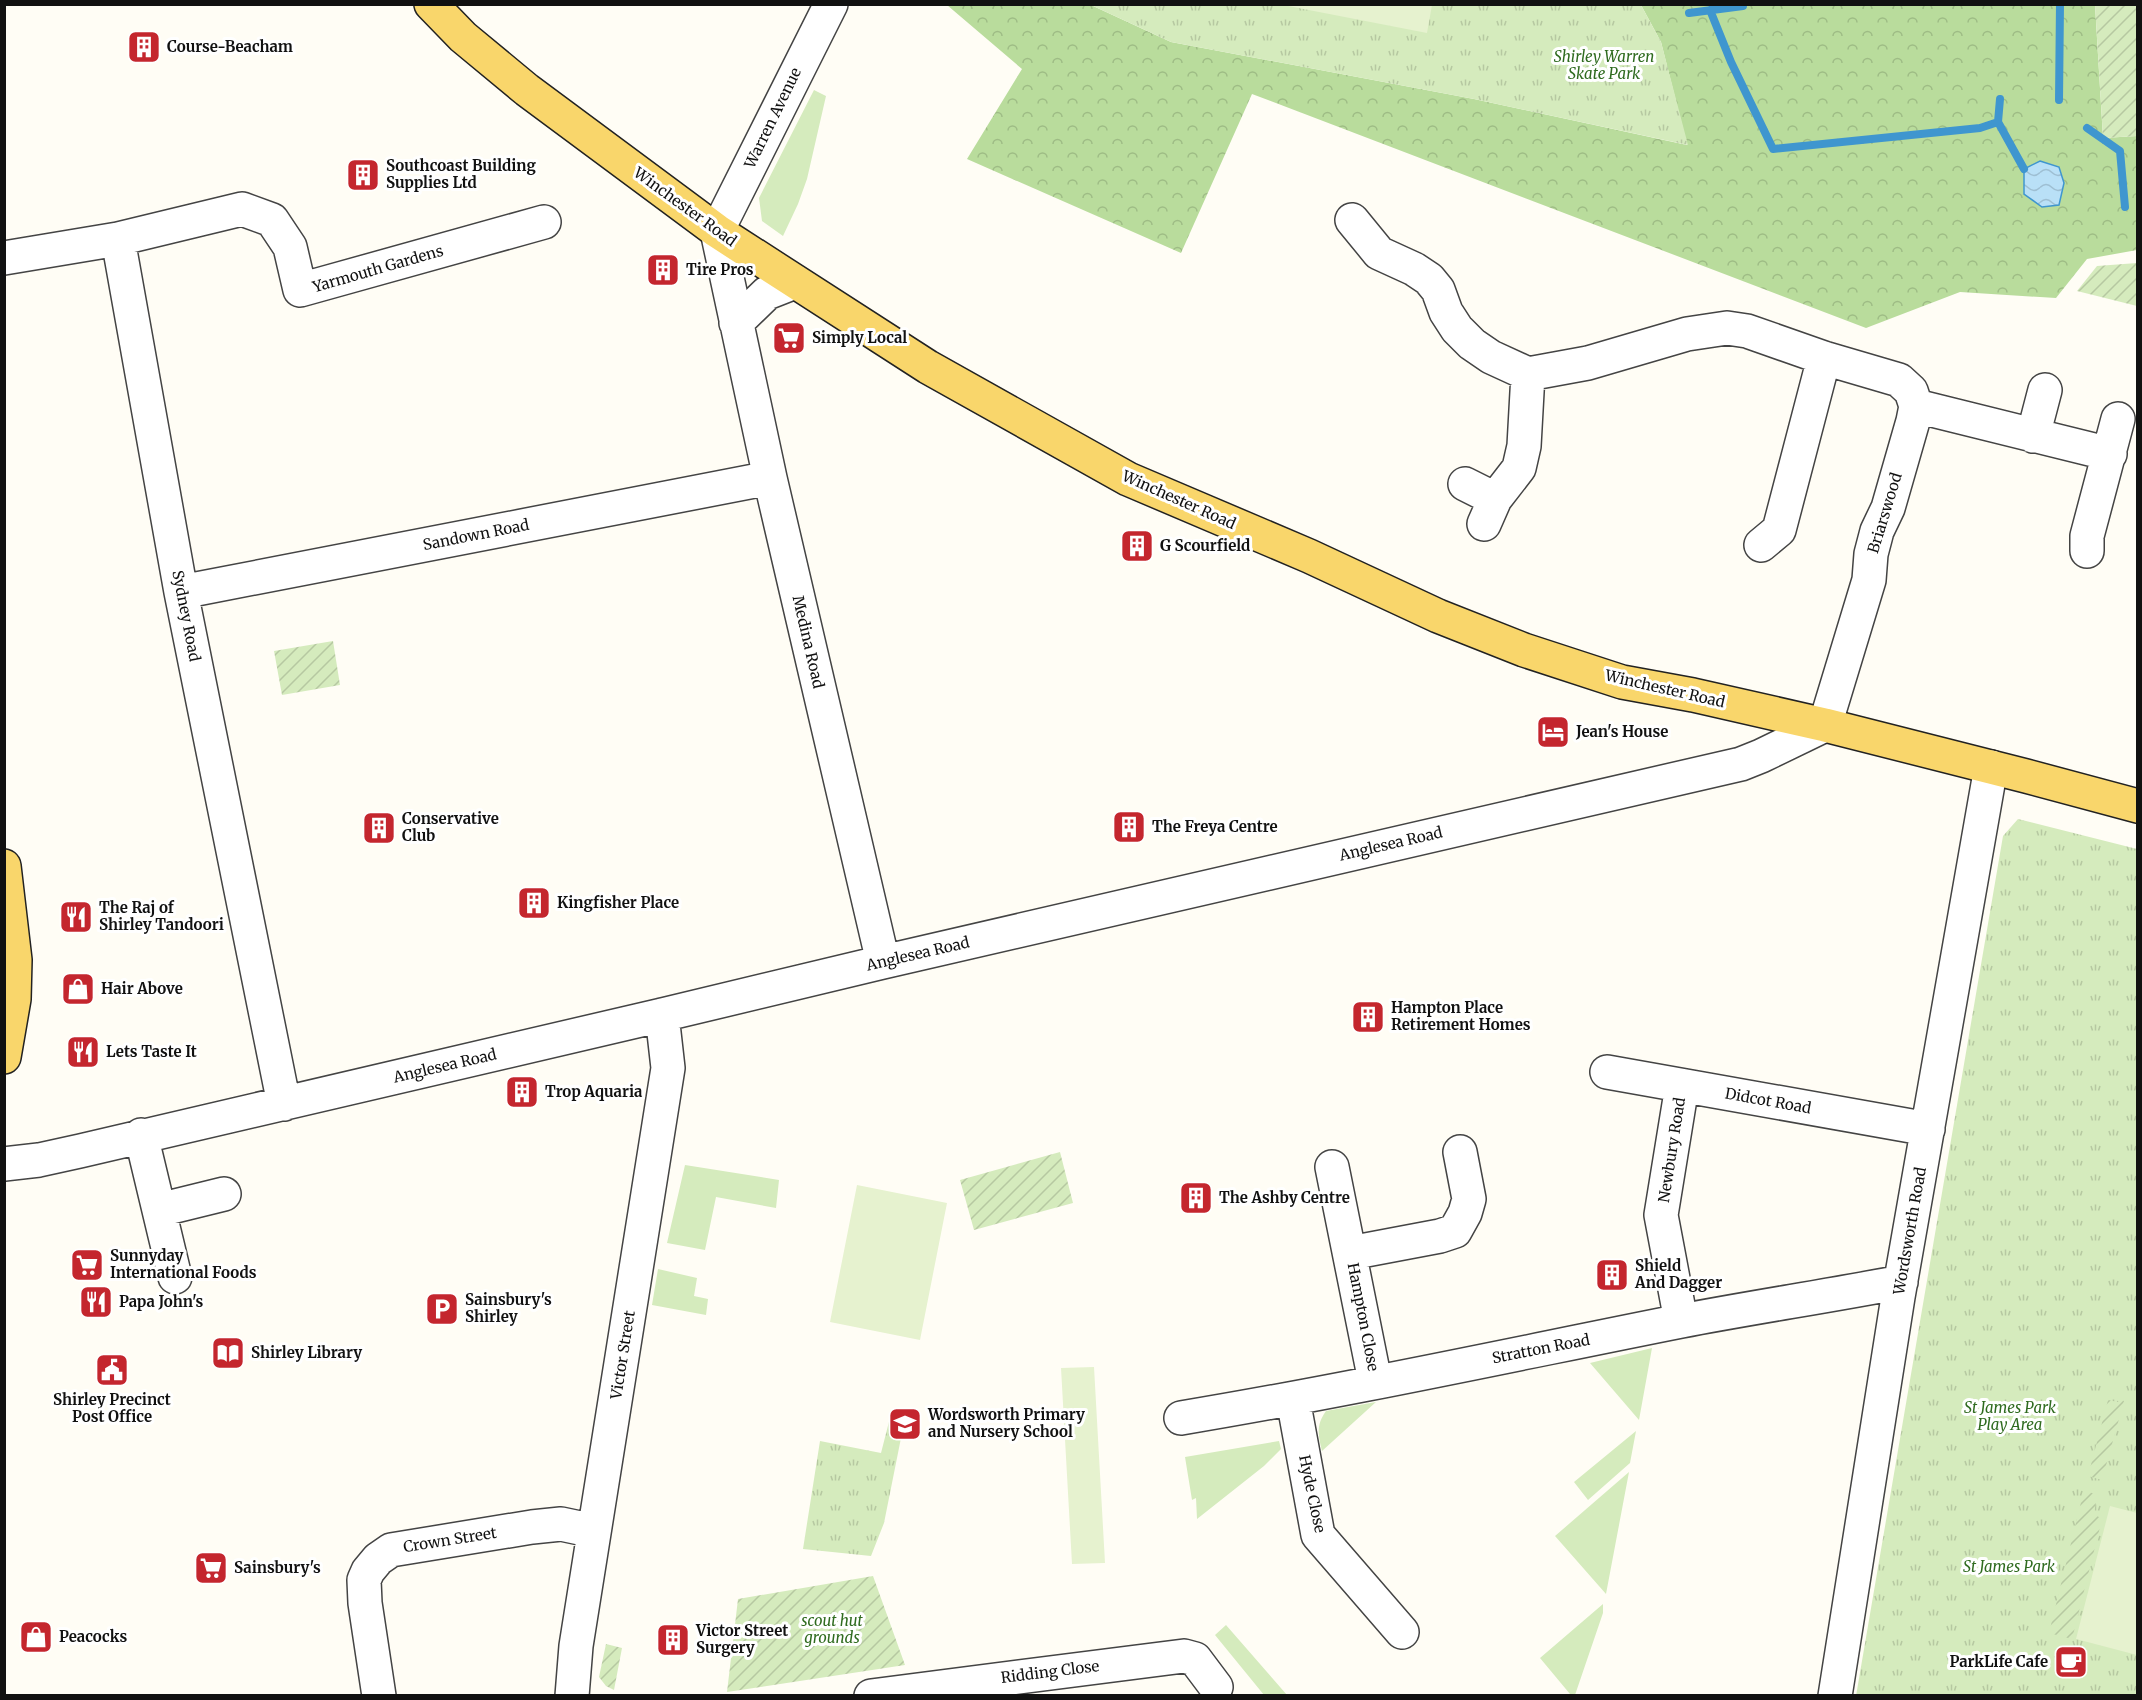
<svg xmlns="http://www.w3.org/2000/svg" width="2142" height="1700" viewBox="0 0 2142 1700" font-family="Merriweather,serif">
  <defs>
    <pattern id="forest-crowns" width="20" height="18" patternUnits="userSpaceOnUse" patternTransform="scale(1.5)"><rect width="20" height="18" fill="#b9dc9c"/><path d="M2 6a3 3 0 1 1 6 0M12 15a3 3 0 1 1 6 0" fill="none" stroke="#9ebc85"/></pattern>
    <pattern id="park-tufts" width="24" height="20" patternUnits="userSpaceOnUse" patternTransform="scale(1.5)"><rect width="24" height="20" fill="#d5ebbd"/><path d="M3 7l-1-3M5 7V3M7 7l1-3M15 17l-1-3M17 17v-4M19 17l1-3" fill="none" stroke="#b6c8a1"/></pattern>
    <pattern id="garden-furrows" width="10" height="10" patternUnits="userSpaceOnUse" patternTransform="scale(1.5)"><rect width="10" height="10" fill="#d5ebbd"/><path d="M-1 1l2-2M0 10L10 0M9 11l2-2" fill="none" stroke="#b6c8a1"/></pattern>
    <pattern id="water-waves" width="16" height="10" patternUnits="userSpaceOnUse" patternTransform="scale(1.5)"><rect width="16" height="10" fill="#b9e0f7"/><path d="M0 5q4-4 8 0t8 0" fill="none" stroke="#9ebfd3"/></pattern>
  </defs>
  <rect width="100%" height="100%" fill="#fffdf5"/>
  <path fill="#d5ebbd" d="M 814,90 L 826,96 L 807,179 L 798,204 L 783,236 L 762,221 L 759,198 Z
    M 685,1165 L 779,1180 L 776,1208 L 716,1197 L 705,1250 L 667,1243 Z
    M 658,1269 L 697,1278 L 694,1296 L 708,1299 L 706,1315 L 652,1305 Z
    M 1652,1348 L 1639,1420 L 1590,1363 Z
    M 1376,1402 L 1322,1451 C 1318,1435 1316,1425 1326,1411 Z
    M 1636,1431 L 1630,1463 L 1588,1500 L 1574,1482 Z
    M 1279,1441 L 1281,1449 L 1264,1466 L 1197,1519 L 1196,1498 L 1192,1500 L 1185,1457 Z
    M 1629,1472 L 1606,1594 L 1555,1536 Z
    M 1603,1604 L 1603,1613 L 1575,1695 L 1568,1695 L 1570,1694 L 1540,1658 Z
    M 1226,1625 L 1287,1695 L 1264,1695 L 1215,1635 Z"/>
  <path fill="url(#forest-crowns)" d="M 947,5 L 1091,5 L 1171,42 L 1474,99 L 1687,145 L 1661,42 L 1641,5 L 2095,5 L 2103,138 L 2137,136 L 2137,250 L 2087,259 L 2056,298 L 1960,292 L 1866,328 L 1252,94 L 1181,253 L 967,159 L 1022,69 Z"/>
  <path fill="url(#park-tufts)" d="M 1091,5 L 1641,5 L 1661,42 L 1688,145 L 1474,99 L 1171,42 Z
    M 2018,819 L 2137,849 L 2137,1695 L 1856,1696 L 2003,836 Z
    M 892,1410 L 906,1413 L 884,1523 L 871,1556 L 803,1549 L 820,1441 L 881,1453 Z"/>
  <path fill="url(#garden-furrows)" d="M 2095,5 L 2137,5 L 2137,136 L 2103,138 Z
    M 2137,263 L 2137,306 L 2077,291 L 2097,266 Z
    M 333,641 L 340,685 L 282,695 L 274,651 Z
    M 1060,1152 L 1073,1203 L 974,1230 L 960,1180 Z
    M 2120,1399 L 2124,1401 L 2102,1480 L 2088,1476 L 2108,1400 L 2118,1402 Z
    M 2084,1490 L 2097,1495 L 2094,1514 L 2102,1519 L 2072,1639 L 2049,1633 Z
    M 873,1576 L 905,1665 L 727,1692 L 738,1599 Z
    M 606,1644 L 622,1648 L 614,1690 L 606,1686 L 599,1677 Z"/>
  <path fill="#e6f2cf" d="M 1283,5 L 1432,5 L 1427,33 Z
    M 857,1185 L 947,1203 L 920,1340 L 830,1322 Z
    M 1094,1367 L 1105,1563 L 1072,1564 L 1061,1368 Z
    M 2110,1506 L 2137,1513 L 2137,1655 L 2076,1639 Z"/>
  <path fill="url(#water-waves)" stroke="#3f96cf" stroke-width="1.5" d="M 2040,161 L 2059,167 L 2064,183 L 2059,205 L 2042,207 L 2024,194 L 2024,169 Z"/>
  <g fill="none" stroke-linecap="round" stroke-linejoin="round">
    <path stroke="#3f96cf" stroke-width="8" d="M 1710,10 L 1731,62 L 1773,149 L 1980,128 L 1998,122 L 2000,99
      M 1689,13 L 1743,6 L 1743,4
      M 2059,100 L 2060,4
      M 1998,122 L 2024,169
      M 2087,128 L 2120,151 L 2125,207"/>
    <g stroke="#444" stroke-width="36">
      <path id="minor" d="M 831,4 L 717,231 L 770,478 L 883,962
        M 118,239 L 242,209 L 272,220 L 290,247 L 300,290 L 544,222
        M 4,258 L 118,239 L 181,592 L 284,1104
        M 736,323 L 767,293 L 795,282
        M 1916,406 L 2110,454
        M 2033,436 L 2045,390
        M 1465,484 L 1495,499
        M 1484,524 L 1495,499 L 1519,468 L 1524,446 L 1528,374
        M 1761,545 L 1779,530 L 1824,358
        M 2087,551 L 2087,536 L 2118,419
        M 181,592 L 770,478
        M 1607,1072 L 1928,1129
        M 141,1135 L 175,1277
        M 4,1164 L 39,1160 L 80,1151 L 662,1015 L 883,962 L 1741,764 L 1761,756 L 1825,725 L 1869,580 L 1871,554 L 1877,531 L 1888,508 L 1913,421 L 1916,406 L 1911,391 L 1899,380 L 1824,358 L 1747,331 L 1727,328 L 1687,334 L 1588,363 L 1528,374 L 1491,357 L 1472,344 L 1457,329 L 1446,312 L 1438,290 L 1429,279 L 1414,269 L 1379,253 L 1352,220
        M 1332,1167 L 1375,1381
        M 159,1210 L 224,1194
        M 1350,1253 L 1440,1236 L 1455,1231 L 1465,1213 L 1469,1199 L 1460,1152
        M 1681,1321 L 1661,1215 L 1682,1086
        M 1293,1399 L 1318,1535 L 1402,1632
        M 1181,1418 C 1349,1390 1515,1354 1681,1321 C 1754,1307 1828,1296 1901,1282
        M 379,1696 L 365,1603 L 364,1580 L 368,1571 L 378,1559 L 391,1550 L 532,1527 L 561,1524 L 594,1531
        M 572,1696 L 576,1646 L 668,1068 L 662,1015
        M 871,1696 L 1184,1656 L 1195,1659 L 1216,1687
        M 1835,1696 L 1898,1297 L 1991,767"/>
    </g>
    <g stroke="#222" stroke-width="36">
      <path id="major" d="M 431,4 L 463,37 L 527,90 L 717,231 L 928,367 L 1128,479 L 1309,556 L 1438,616 L 1524,650 L 1622,682 L 1693,695 L 1825,725 L 2026,776 L 2138,806
        M 4,866 L 15,960 L 14,999 L 4,1057"/>
    </g>
    <use href="#minor" stroke="#fff" stroke-width="33"/>
    <use href="#major" stroke="#f9d66b" stroke-width="33"/>
  </g>
  <defs>
    <g id="building-square" transform="scale(1.725)"><rect x="-9" y="-9" width="18" height="18" rx="4" fill="#c4262e" stroke="#fff"/><path d="M-4-6H4V6H1V3H-1V6H-4ZM-2.5-4.3h1.7v1.8h-1.7ZM.8-4.3h1.7v1.8H.8ZM-2.5-1h1.7V.8h-1.7ZM.8-1h1.7V.8H.8Z" fill="#fff"/></g>
    <g id="supermarket-square" transform="scale(1.725)"><rect x="-9" y="-9" width="18" height="18" rx="4" fill="#c4262e" stroke="#fff"/><path d="M-6-5.5h2.5l.6 2H6L4.5 2H-2.5L-4.4-4H-6ZM-1.5 3.2a1.3 1.3 0 1 0 .1 0ZM3 3.2a1.3 1.3 0 1 0 .1 0Z" fill="#fff"/></g>
    <g id="hotel-square" transform="scale(1.725)"><rect x="-9" y="-9" width="18" height="18" rx="4" fill="#c4262e" stroke="#fff"/><path d="M-6-4.5h1.5V1H6V5H4.5V3h-9V5H-6ZM-4 0a1.8 1.8 0 1 1 3.6 0ZM.5 0V-2.5h3Q6-2.5 6 0Z" fill="#fff"/></g>
    <g id="restaurant-square" transform="scale(1.725)"><rect x="-9" y="-9" width="18" height="18" rx="4" fill="#c4262e" stroke="#fff"/><path d="M-5-6h1v4h1v-4h1v4h1v-4h1v5L-1.5 .5V6h-2V.5L-5-1ZM5-6V6H3V1.5H1.5Q1.5-4 5-6Z" fill="#fff"/></g>
    <g id="shop-square" transform="scale(1.725)"><rect x="-9" y="-9" width="18" height="18" rx="4" fill="#c4262e" stroke="#fff"/><path d="M-5-2.5h2.3a2.7 3.5 0 0 1 5.4 0H5L5.5 6h-11ZM-1.5-2.5h3a1.5 2.3 0 0 0-3 0Z" fill="#fff"/></g>
    <g id="parking-square" transform="scale(1.725)"><rect x="-9" y="-9" width="18" height="18" rx="4" fill="#c4262e" stroke="#fff"/><path d="M-3.5-5.5H1a3.5 3.5 0 0 1 0 7H-1V5.5H-3.5ZM-1-3.4V-.6H.8a1.4 1.4 0 0 0 0-2.8Z" fill="#fff"/></g>
    <g id="library-square" transform="scale(1.725)"><rect x="-9" y="-9" width="18" height="18" rx="4" fill="#c4262e" stroke="#fff"/><path d="M-6-4Q-3-5.5-.7-3.5V5Q-3 3-6 4ZM6-4Q3-5.5 .7-3.5V5Q3 3 6 4Z" fill="#fff"/></g>
    <g id="civic-square" transform="scale(1.725)"><rect x="-9" y="-9" width="18" height="18" rx="4" fill="#c4262e" stroke="#fff"/><path d="M-.6-6.5H3V-4.5H.6V-3L4-1V1h2V6H-6V1h2V-1L-.6-3ZM-1.2 2.5V6h2.4V2.5Z" fill="#fff"/></g>
    <g id="school-square" transform="scale(1.725)"><rect x="-9" y="-9" width="18" height="18" rx="4" fill="#c4262e" stroke="#fff"/><path d="M0-5L7-2L0 1L-7-2ZM-4 1L0 2.5L4 1V4Q0 6-4 4Z" fill="#fff"/></g>
    <g id="cafe-square" transform="scale(1.725)"><rect x="-9" y="-9" width="18" height="18" rx="4" fill="#c4262e" stroke="#fff"/><path d="M-5.5-4.5H6V0H3Q3 3.5 0 3.5H-2.5Q-5.5 3.5-5.5 0ZM3-3.2v2h1.7v-2ZM-6 4.5H4V6H-6Z" fill="#fff"/></g>
  </defs>
  <g fill-rule="evenodd">
    <use href="#building-square" x="144" y="47"/>
    <use href="#building-square" x="363" y="175"/>
    <use href="#building-square" x="663" y="270"/>
    <use href="#supermarket-square" x="789" y="338"/>
    <use href="#building-square" x="1137" y="546"/>
    <use href="#hotel-square" x="1553" y="732"/>
    <use href="#building-square" x="1129" y="827"/>
    <use href="#building-square" x="379" y="828"/>
    <use href="#building-square" x="534" y="903"/>
    <use href="#restaurant-square" x="76" y="917"/>
    <use href="#shop-square" x="78" y="989"/>
    <use href="#building-square" x="1368" y="1017"/>
    <use href="#restaurant-square" x="83" y="1052"/>
    <use href="#building-square" x="522" y="1092"/>
    <use href="#building-square" x="1196" y="1198"/>
    <use href="#supermarket-square" x="87" y="1265"/>
    <use href="#building-square" x="1612" y="1275"/>
    <use href="#restaurant-square" x="96" y="1302"/>
    <use href="#parking-square" x="442" y="1309"/>
    <use href="#library-square" x="228" y="1353"/>
    <use href="#civic-square" x="112" y="1370"/>
    <use href="#school-square" x="905" y="1424"/>
    <use href="#supermarket-square" x="211" y="1568"/>
    <use href="#shop-square" x="36" y="1637"/>
    <use href="#building-square" x="673" y="1640"/>
    <use href="#cafe-square" x="2071" y="1662"/>
  </g>
  <g text-anchor="middle" stroke-width="6" stroke-linejoin="round" paint-order="stroke">
    <g font-size="15" font-weight="bold" fill="#111" stroke="#fff" text-anchor="start">
      <text x="167" y="52">Course-Beacham</text>
      <text x="386" y="171">Southcoast Building<tspan x="386" dy="17">Supplies Ltd</tspan></text>
      <text x="686" y="275">Tire Pros</text>
      <text x="812" y="343">Simply Local</text>
      <text x="1160" y="551">G Scourfield</text>
      <text x="1576" y="737">Jean's House</text>
      <text x="402" y="824">Conservative<tspan x="402" dy="17">Club</tspan></text>
      <text x="1152" y="832">The Freya Centre</text>
      <text x="557" y="908">Kingfisher Place</text>
      <text x="99" y="913">The Raj of<tspan x="99" dy="17">Shirley Tandoori</tspan></text>
      <text x="101" y="994">Hair Above</text>
      <text x="1391" y="1013">Hampton Place<tspan x="1391" dy="17">Retirement Homes</tspan></text>
      <text x="106" y="1057">Lets Taste It</text>
      <text x="545" y="1097">Trop Aquaria</text>
      <text x="1219" y="1203">The Ashby Centre</text>
      <text x="110" y="1261">Sunnyday<tspan x="110" dy="17">International Foods</tspan></text>
      <text x="1635" y="1271">Shield<tspan x="1635" dy="17">And Dagger</tspan></text>
      <text x="465" y="1305">Sainsbury's<tspan x="465" dy="17">Shirley</tspan></text>
      <text x="119" y="1307">Papa John's</text>
      <text x="251" y="1358">Shirley Library</text>
      <text x="112" y="1405" text-anchor="middle">Shirley Precinct<tspan x="112" dy="17">Post Office</tspan></text>
      <text x="928" y="1420">Wordsworth Primary<tspan x="928" dy="17">and Nursery School</tspan></text>
      <text x="234" y="1573">Sainsbury's</text>
      <text x="696" y="1636">Victor Street<tspan x="696" dy="17">Surgery</tspan></text>
      <text x="59" y="1642">Peacocks</text>
      <text x="2048" y="1667" text-anchor="end">ParkLife Cafe</text>
    </g>
    <g font-size="15" font-style="italic" fill="#2f6b1f" stroke="#fff">
      <text x="1604" y="62">Shirley Warren<tspan x="1604" dy="17">Skate Park</tspan></text>
      <text x="2010" y="1413">St James Park<tspan x="2010" dy="17">Play Area</tspan></text>
      <text x="2009" y="1572">St James Park</text>
      <text x="832" y="1626">scout hut<tspan x="832" dy="17">grounds</tspan></text>
    </g>
    <g font-size="15" fill="#111" stroke="#fff">
      <text transform="translate(773 118) rotate(-64)" y="5">Warren Avenue</text>
      <text transform="translate(685 207) rotate(36)" y="5">Winchester Road</text>
      <text transform="translate(378 269) rotate(-16)" y="5">Yarmouth Gardens</text>
      <text transform="translate(1179 500) rotate(24)" y="5">Winchester Road</text>
      <text transform="translate(1885 513) rotate(-73)" y="5">Briarswood</text>
      <text transform="translate(476 535) rotate(-11)" y="5">Sandown Road</text>
      <text transform="translate(186 616) rotate(79)" y="5">Sydney Road</text>
      <text transform="translate(808 642) rotate(77)" y="5">Medina Road</text>
      <text transform="translate(1665 689) rotate(13)" y="5">Winchester Road</text>
      <text transform="translate(1391 844) rotate(-13)" y="5">Anglesea Road</text>
      <text transform="translate(918 954) rotate(-13)" y="5">Anglesea Road</text>
      <text transform="translate(445 1066) rotate(-13)" y="5">Anglesea Road</text>
      <text transform="translate(1768 1101) rotate(10)" y="5">Didcot Road</text>
      <text transform="translate(1672 1150) rotate(-81)" y="5">Newbury Road</text>
      <text transform="translate(1910 1231) rotate(-80)" y="5">Wordsworth Road</text>
      <text transform="translate(1363 1317) rotate(79)" y="5">Hampton Close</text>
      <text transform="translate(1541 1349) rotate(-11)" y="5">Stratton Road</text>
      <text transform="translate(623 1355) rotate(-81)" y="5">Victor Street</text>
      <text transform="translate(1312 1494) rotate(78)" y="5">Hyde Close</text>
      <text transform="translate(450 1540) rotate(-9)" y="5">Crown Street</text>
      <text transform="translate(1050 1672) rotate(-7)" y="5">Ridding Close</text>
    </g>
  </g>
  <rect width="2142" height="1700" fill="none" stroke="#111111" stroke-width="12"/>
</svg>
